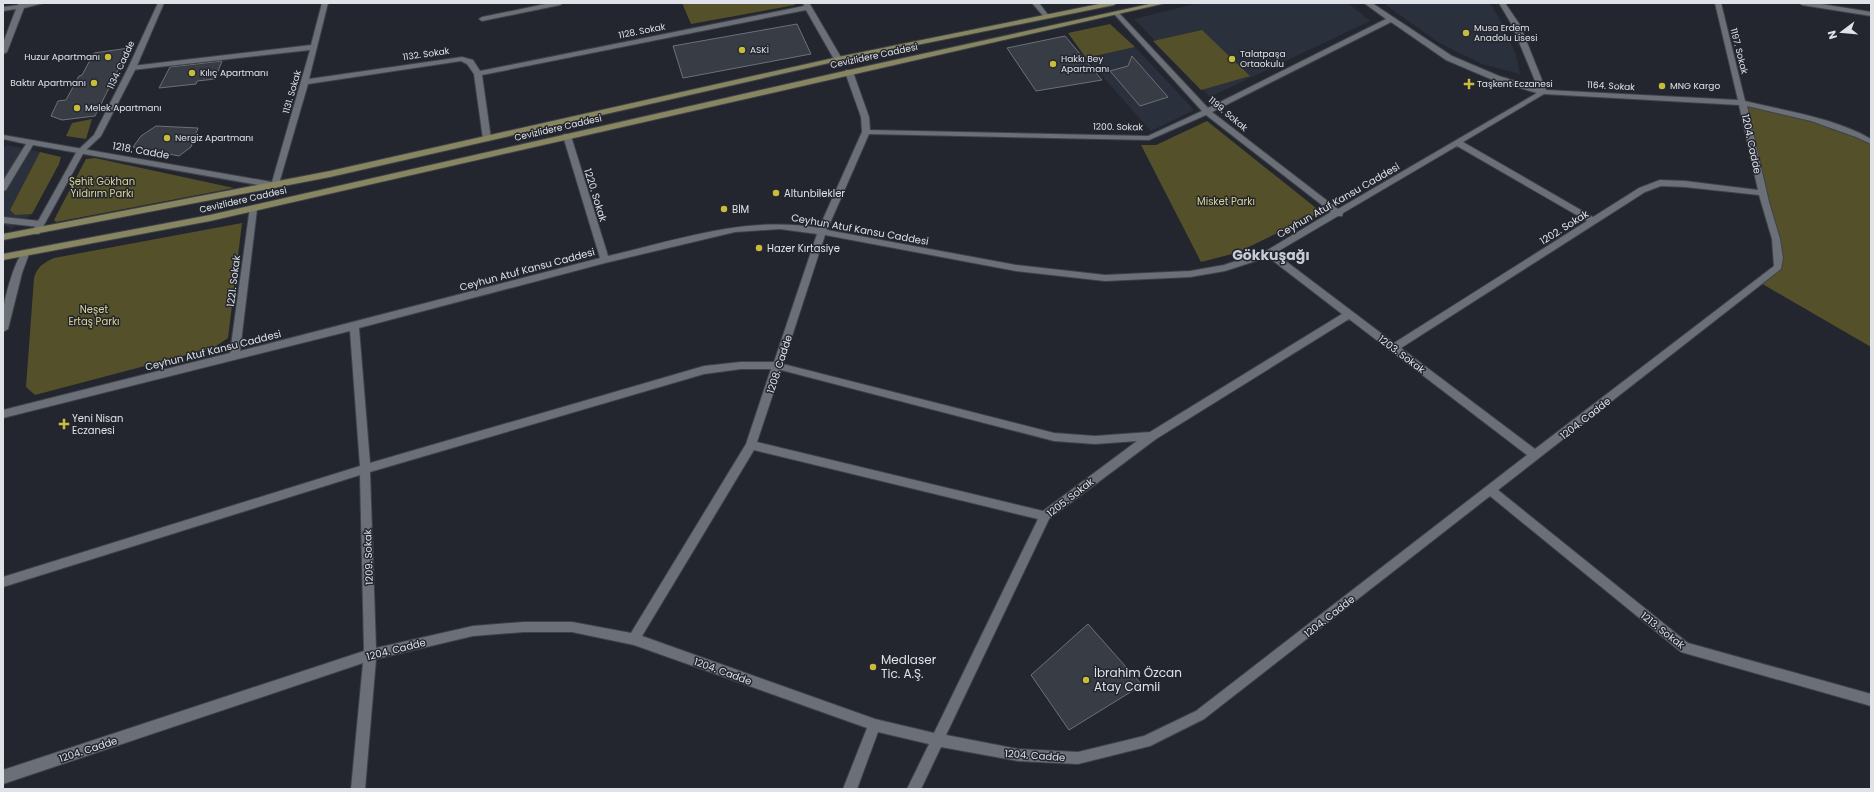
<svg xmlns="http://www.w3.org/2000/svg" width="1874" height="792" viewBox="0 0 1874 792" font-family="Poppins,sans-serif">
  <rect width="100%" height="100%" fill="#23262e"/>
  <path fill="#2b313c" d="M 1199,3 L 1348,3 L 1370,21 L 1210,97 L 1134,19 Z
    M 1383,3 L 1490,3 L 1503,25 L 1516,55 L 1520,74 L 1482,64 L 1459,53 L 1438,42 Z
    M 1135,47 L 1194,110 L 1151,131 L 1086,58 Z
    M 6,145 L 40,152 L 10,210 L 15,215 L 32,214 L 11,229 L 3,224 L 3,151 Z"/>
  <path fill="#54502a" d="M 682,3 L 794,3 L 795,5 L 691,24 Z
    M 1110,24 L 1135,47 L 1086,58 L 1068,33 Z
    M 1202,30 L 1250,76 L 1201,90 L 1153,41 Z
    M 1743,103 L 1813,119 L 1871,142 L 1871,347 L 1759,282 L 1778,267 Z
    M 92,119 L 86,139 L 66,136 L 72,123 Z
    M 1207,121 L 1321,212 L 1236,253 L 1201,262 L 1141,145 L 1156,145 Z
    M 40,152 L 61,157 L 59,164 L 32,214 L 15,215 L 10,210 Z
    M 95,158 L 234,188 L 56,222 L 54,220 L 86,159 Z
    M 242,223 L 228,338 L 213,348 L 35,395 L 26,387 L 34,278 C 37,267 43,263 54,258 Z"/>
  <path fill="#383c44" stroke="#6c7079" d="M 797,24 L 811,54 L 683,78 L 673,46 Z
    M 1065,36 L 1102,80 L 1036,91 L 1007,48 Z
    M 129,48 L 95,116 L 62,120 L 51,116 L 58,101 L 66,100 L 79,76 L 82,75 L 94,53 Z
    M 1132,56 L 1168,97 L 1140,106 L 1110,71 L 1128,66 Z
    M 222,61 L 215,79 L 197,81 L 196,84 L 159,88 L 170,67 Z
    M 156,126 L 198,128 L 191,147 L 179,156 L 133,147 L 141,136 Z
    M 1088,624 L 1142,685 L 1069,730 L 1031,675 Z"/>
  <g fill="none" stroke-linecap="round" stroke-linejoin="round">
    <g stroke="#3f4248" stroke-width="2">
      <path id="minor" d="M 19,3 L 44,3 L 24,8 L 7,52 L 3,54 L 3,43 L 16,9 L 3,11 L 3,7 L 18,5 Z
        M 322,3 L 328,3 L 309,79 L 462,57 L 473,60 L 480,71 L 804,6 L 803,3 L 809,3 L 811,6 L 842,59 L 835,61 L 806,10 L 482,75 L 491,139 L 487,141 L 483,139 L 474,74 L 467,64 L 461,61 L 308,84 L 278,187 L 275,188 L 33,145 L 6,190 L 3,191 L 3,181 L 26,144 L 3,139 L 3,135 L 272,182 L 310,50 L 132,70 L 128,68 L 132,66 L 311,45 Z
        M 550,3 L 563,3 L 560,5 L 482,21 L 479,19 L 482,17 Z
        M 1032,3 L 1039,3 L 1049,16 L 1049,18 L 1045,18 Z
        M 1364,3 L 1372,3 L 1452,56 L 1499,76 L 1538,88 L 1512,25 L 1499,3 L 1505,3 L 1520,25 L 1546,90 L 1738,100 L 1715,3 L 1721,3 L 1745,101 C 1786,111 1835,118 1871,139 L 1871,144 L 1856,137 L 1811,121 L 1747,106 L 1769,202 L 1780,239 L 1783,258 L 1781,269 L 1498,490 L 1688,643 L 1871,694 L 1871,706 L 1681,652 L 1490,496 L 1204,719 L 1150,746 L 1078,764 L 1018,761 L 941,747 L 921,789 L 907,789 L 929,744 L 878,732 L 857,789 L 843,789 L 867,728 L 634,645 L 572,632 L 524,632 L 473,636 L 376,659 L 365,789 L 351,789 L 363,663 L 3,784 L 3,770 L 364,651 L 360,475 L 3,587 L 3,577 L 360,466 L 350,331 L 3,418 L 3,410 L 230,353 L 250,207 L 256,207 L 257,209 L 240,351 L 600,258 L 563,136 L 564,134 L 567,134 L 571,136 L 608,256 C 677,240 748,215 819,228 L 862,132 L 861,117 L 845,72 L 846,70 L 849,70 L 853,72 L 869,117 L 870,130 L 1148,136 L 1202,111 L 1115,15 L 1115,13 L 1119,13 L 1208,108 L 1386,19 ZM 1391,22 L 1446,60 L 1493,80 L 1537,93 L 1338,209 L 1212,112 ZM 1544,94 L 1739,105 L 1758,190 L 1685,181 L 1660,180 L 1639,188 L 1593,217 L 1463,142 ZM 1206,115 L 1331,212 L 1266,251 L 1224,265 L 1190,271 L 1105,275 L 1016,265 L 827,230 L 869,134 L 1149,140 ZM 1457,146 L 1587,221 L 1394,343 L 1275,253 L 1338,216 L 1342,216 L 1343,213 ZM 1661,186 L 1685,187 L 1759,195 L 1772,239 L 1774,266 L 1535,449 L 1401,348 L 1645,192 ZM 780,229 L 817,234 L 774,362 L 741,362 L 704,366 L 370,463 L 359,328 L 605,263 L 735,232 ZM 825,235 L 1016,271 L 1105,281 L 1190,277 L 1225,271 L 1268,257 L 1342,314 L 1150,432 L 1095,436 L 1054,433 L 783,364 ZM 1349,319 L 1527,455 L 1196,711 L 1144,736 L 1078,752 L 1018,749 L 946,735 L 1049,519 L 1156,439 ZM 741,369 L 771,369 L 746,444 L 631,633 L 572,622 L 524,622 L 473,626 L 376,648 L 370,472 L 704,374 ZM 781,370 L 1054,441 L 1095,444 L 1137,441 L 1043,511 L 757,442 ZM 754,450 L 1038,519 L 934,733 L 875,719 L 642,636 Z
        M 1799,3 L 1815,3 L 1871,12 L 1871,16 L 1802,5 Z
        M 3,217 L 40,221 L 44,224 L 40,227 L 3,223 Z"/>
    </g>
    <g stroke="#3f4248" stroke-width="2">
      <path id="tertiary" d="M 158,3 L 164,3 L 136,68 L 101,136 L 84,152 L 39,234 L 33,234 L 32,232 L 77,151 L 94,135 L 128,68 Z
        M 25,251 L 29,254 L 22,273 L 8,329 L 3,332 C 3,325 2,318 3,311 C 4,300 16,254 25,251 Z"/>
    </g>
    <g stroke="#3f4248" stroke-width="2">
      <path id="secondary" d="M 1104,3 L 1117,3 L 1114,5 L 838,61 L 330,177 L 3,240 L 3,234 L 330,171 L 838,57 Z
        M 1154,3 L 1166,3 L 210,221 L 3,260 L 3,254 L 210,215 L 849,70 Z"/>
    </g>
    <use href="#minor" fill="#6a6f78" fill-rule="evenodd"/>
    <use href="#tertiary" fill="#6a6f78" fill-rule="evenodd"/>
    <use href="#secondary" fill="#878661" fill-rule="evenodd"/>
  </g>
  <g fill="#c9bb3b" stroke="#23262e" stroke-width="1.5">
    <circle cx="1466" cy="33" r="4"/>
    <circle cx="742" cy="50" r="4"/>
    <circle cx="108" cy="57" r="4"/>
    <circle cx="1232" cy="59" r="4"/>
    <circle cx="1053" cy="64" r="4"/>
    <circle cx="192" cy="73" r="4"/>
    <circle cx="94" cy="83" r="4"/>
    <path d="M1467 78h4v4h4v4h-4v4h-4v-4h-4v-4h4z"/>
    <circle cx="1662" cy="86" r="4"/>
    <circle cx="77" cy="108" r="4"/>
    <circle cx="167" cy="138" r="4"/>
    <circle cx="776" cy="193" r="4"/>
    <circle cx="724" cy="209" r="4"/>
    <circle cx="759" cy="248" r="4"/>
    <path d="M62 418h4v4h4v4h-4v4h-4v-4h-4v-4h4z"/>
    <circle cx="873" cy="667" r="4"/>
    <circle cx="1086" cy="680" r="4"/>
  </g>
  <g text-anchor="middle" stroke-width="3" stroke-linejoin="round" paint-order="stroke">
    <g font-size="9" fill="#dfe2e7" stroke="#23262e" text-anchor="start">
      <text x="1474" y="31">Musa Erdem<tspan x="1474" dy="10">Anadolu Lisesi</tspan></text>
      <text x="750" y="53">ASKİ</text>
      <text x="1240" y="57">Talatpaşa<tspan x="1240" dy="10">Ortaokulu</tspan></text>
      <text x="100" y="60" text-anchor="end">Huzur Apartmanı</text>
      <text x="1061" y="62">Hakkı Bey<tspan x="1061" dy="10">Apartmanı</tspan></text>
      <text x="200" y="76">Kılıç Apartmanı</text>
      <text x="86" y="86" text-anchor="end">Baktır Apartmanı</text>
      <text x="1477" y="87">Taşkent Eczanesi</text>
      <text x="1670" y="89">MNG Kargo</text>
      <text x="85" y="111">Melek Apartmanı</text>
      <text x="175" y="141">Nergiz Apartmanı</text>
    </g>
    <g font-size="9" fill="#dfe2e7" stroke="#23262e">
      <text transform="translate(642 31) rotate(-11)" y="3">1128. Sokak</text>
      <text transform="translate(1739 51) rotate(76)" y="3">1197. Sokak</text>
      <text transform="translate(426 54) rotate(-8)" y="3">1132. Sokak</text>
      <text transform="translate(874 56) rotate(-12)" y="3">Cevizlidere Caddesi</text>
      <text transform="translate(121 65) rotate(-65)" y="3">1134. Cadde</text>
      <text transform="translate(1611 86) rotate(3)" y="3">1164. Sokak</text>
      <text transform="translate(292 92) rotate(-74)" y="3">1131. Sokak</text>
      <text transform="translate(1228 114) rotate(40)" y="3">1199. Sokak</text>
      <text transform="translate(1118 127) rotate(1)" y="3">1200. Sokak</text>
      <text transform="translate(558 128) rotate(-13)" y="3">Cevizlidere Caddesi</text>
      <text transform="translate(243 200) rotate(-13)" y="3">Cevizlidere Caddesi</text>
    </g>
    <g font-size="10" fill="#dfe2e7" stroke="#23262e">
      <text transform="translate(1752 144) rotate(78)" y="4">1204. Cadde</text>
      <text transform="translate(141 150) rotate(10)" y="4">1218. Cadde</text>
      <text transform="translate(596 195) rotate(73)" y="4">1220. Sokak</text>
      <text transform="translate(1338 200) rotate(-30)" y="4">Ceyhun Atuf Kansu Caddesi</text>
      <text transform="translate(1564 227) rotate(-32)" y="4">1202. Sokak</text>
      <text transform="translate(860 229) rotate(10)" y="4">Ceyhun Atuf Kansu Caddesi</text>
      <text transform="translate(527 269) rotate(-15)" y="4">Ceyhun Atuf Kansu Caddesi</text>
      <text transform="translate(233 281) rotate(-83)" y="4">1221. Sokak</text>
      <text transform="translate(213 350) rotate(-14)" y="4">Ceyhun Atuf Kansu Caddesi</text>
      <text transform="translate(1402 354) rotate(37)" y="4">1203. Sokak</text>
      <text transform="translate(779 364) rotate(-72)" y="4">1208. Cadde</text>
      <text transform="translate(1585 418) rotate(-38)" y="4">1204. Cadde</text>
      <text transform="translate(1070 497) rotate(-38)" y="4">1205. Sokak</text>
      <text transform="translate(368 557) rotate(-92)" y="4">1209. Sokak</text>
      <text transform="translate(1329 616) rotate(-38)" y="4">1204. Cadde</text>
      <text transform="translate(1663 630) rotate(38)" y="4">1213. Sokak</text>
      <text transform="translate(396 649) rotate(-14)" y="4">1204. Cadde</text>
      <text transform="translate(723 671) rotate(20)" y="4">1204. Cadde</text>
      <text transform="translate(88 749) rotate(-18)" y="4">1204. Cadde</text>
      <text transform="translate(1035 755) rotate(4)" y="4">1204. Cadde</text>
    </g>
    <g font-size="10" fill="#dbd490" stroke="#23262e">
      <text x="102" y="185">Şehit Gökhan<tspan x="102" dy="12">Yıldırım Parkı</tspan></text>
      <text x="1226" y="205">Misket Parkı</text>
      <text x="94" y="313">Neşet<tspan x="94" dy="12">Ertaş Parkı</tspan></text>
    </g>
    <g font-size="10" fill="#dfe2e7" stroke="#23262e" text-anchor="start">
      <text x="784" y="197">Altunbilekler</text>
      <text x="732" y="213">BİM</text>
      <text x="767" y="252">Hazer Kırtasiye</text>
      <text x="72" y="422">Yeni Nisan<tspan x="72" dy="12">Eczanesi</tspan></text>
    </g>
    <g font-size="12" fill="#dfe2e7" stroke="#23262e" text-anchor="start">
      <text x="881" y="664">Medlaser<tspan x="881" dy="14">Tic. A.Ş.</tspan></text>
      <text x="1094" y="677">İbrahim Özcan<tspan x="1094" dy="14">Atay Camii</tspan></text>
    </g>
    <g font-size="14" font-weight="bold" fill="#c7ccd6" stroke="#23262e">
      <text x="1271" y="260">Gökkuşağı</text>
    </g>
  </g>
  <rect width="1874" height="792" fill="none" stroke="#dfe2e7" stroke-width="8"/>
  <g transform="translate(1842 32) rotate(254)" stroke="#23262e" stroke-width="3" paint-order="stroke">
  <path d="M0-3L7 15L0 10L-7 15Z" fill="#dfe2e7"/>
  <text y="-6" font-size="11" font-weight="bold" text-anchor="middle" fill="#dfe2e7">N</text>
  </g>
</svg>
